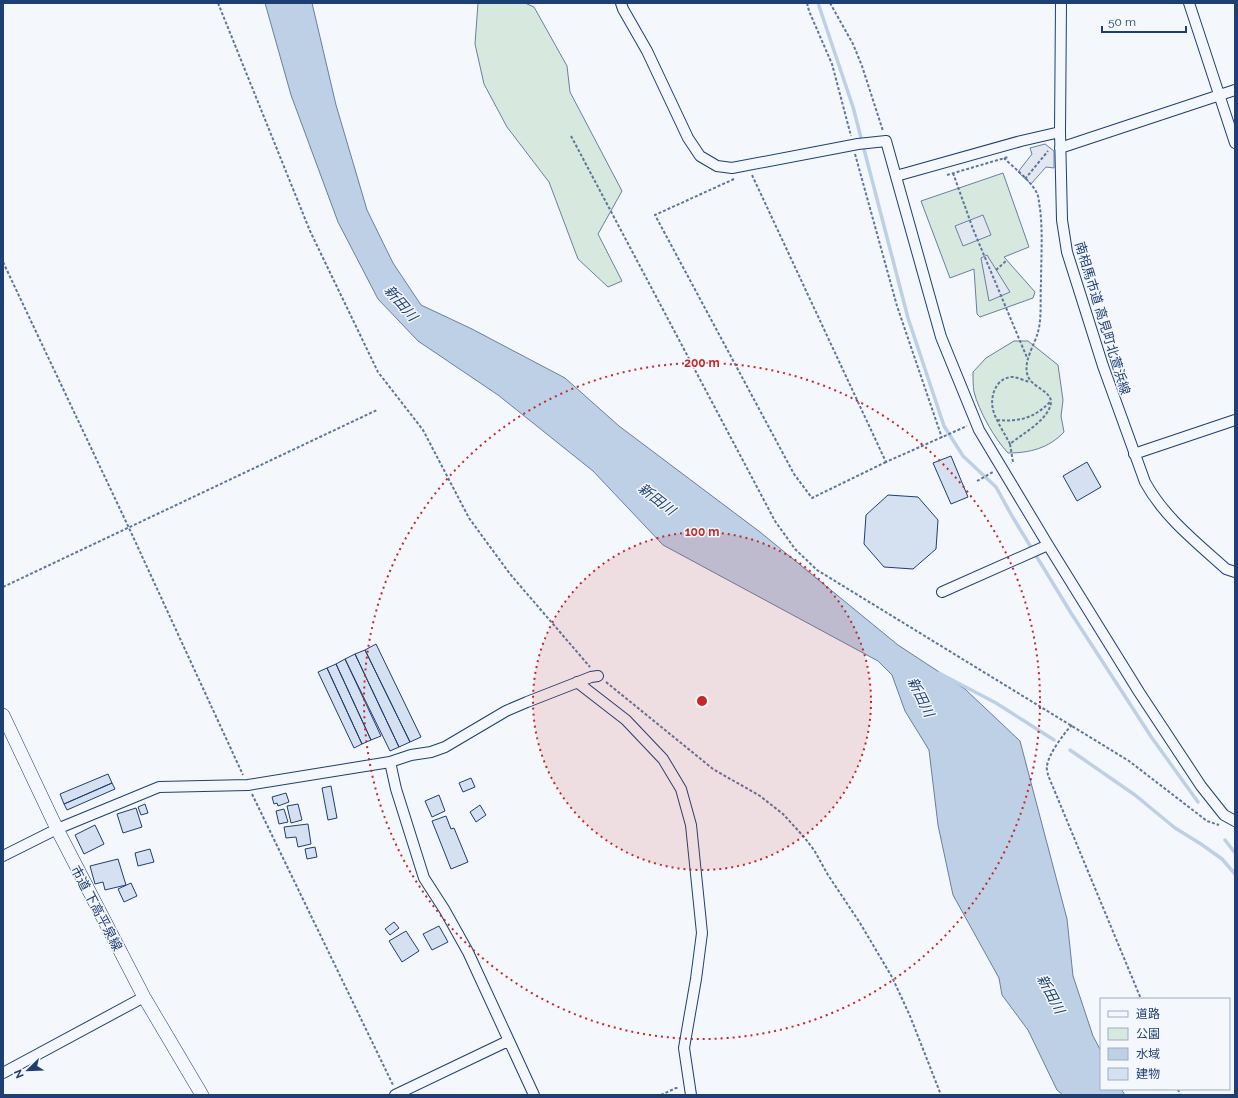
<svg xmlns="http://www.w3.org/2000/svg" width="1238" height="1098" viewBox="0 0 1238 1098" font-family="Raleway,'Noto Sans JP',sans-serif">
  <rect width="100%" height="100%" fill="#f4f7fb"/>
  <path fill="#d7e8df" stroke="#687fa3" d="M 478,3 L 525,3 L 534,7 L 567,66 L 570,92 L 622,191 L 598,234 L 622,281 L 608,287 L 578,259 L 549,182 L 507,127 L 484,84 L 475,44 Z
    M 1003,173 L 1029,247 L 1004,257 L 1035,292 L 1033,298 L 980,317 L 977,314 L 974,269 L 950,278 L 921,201 Z
    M 1014,341 L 1028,341 L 1058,365 L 1063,400 L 1061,416 L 1064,432 C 1049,448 1030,453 1008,453 C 994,438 979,411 974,392 C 973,386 973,379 973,372 L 986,358 Z"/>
  <path fill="#e3e8f0" stroke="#687fa3" d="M 1045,144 L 1054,151 L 1054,168 L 1046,167 L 1031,184 L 1018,172 L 1032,154 L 1030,148 Z
    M 983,215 L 991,235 L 963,246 L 955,226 Z
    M 987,255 L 1010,292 L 989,301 L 981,258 Z"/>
  <path fill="#bed0e5" stroke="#687fa3" d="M 265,3 L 312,3 L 336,105 L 367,210 L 393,263 L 421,305 L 472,329 L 565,378 L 619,426 L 760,532 L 898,645 L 965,689 L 1020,741 L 1067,919 L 1073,976 L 1093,1036 L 1101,1051 L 1101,1089 L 1121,1089 L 1125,1095 L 1063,1095 L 1057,1090 L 1028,1030 L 1002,995 L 999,978 L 953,895 L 938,825 L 929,750 L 905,711 L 892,675 L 878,661 L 663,545 L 593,471 L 498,395 L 418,341 L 378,299 L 338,222 L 291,95 Z"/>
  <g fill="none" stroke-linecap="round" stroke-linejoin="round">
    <path stroke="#bed0e5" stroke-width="3.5" d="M 818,3 L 853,107 L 908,318 L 944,426 L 963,456 L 996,487 L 1012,516 L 1071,613 L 1152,738 L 1198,802
      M 939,673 L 996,703 L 1054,740
      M 1070,750 L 1135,795 L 1175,828 L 1201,844 L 1222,859 L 1235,874
      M 1225,840 L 1235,853"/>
  </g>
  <path fill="#d5e0f0" stroke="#1d3f73" d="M 951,456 L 968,497 L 951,504 L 933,463 Z
    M 1087,462 L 1101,487 L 1077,501 L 1063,476 Z
    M 888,495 L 918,497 L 938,520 L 936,549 L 913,569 L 884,567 L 864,544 L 866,515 Z
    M 376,644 L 421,737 L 410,742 L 365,650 Z
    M 365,650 L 410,742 L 399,747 L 355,654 Z
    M 355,654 L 399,747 L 390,751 L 345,659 Z
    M 345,659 L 381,736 L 371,740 L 336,664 Z
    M 336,664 L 371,740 L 362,744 L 327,668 Z
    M 327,668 L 362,744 L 354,748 L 318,672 Z
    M 108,774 L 112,783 L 64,804 L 60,794 Z
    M 471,778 L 475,787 L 463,792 L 459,783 Z
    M 112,783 L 115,789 L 67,810 L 64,804 Z
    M 331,786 L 337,818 L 328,820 L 322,788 Z
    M 286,793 L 289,802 L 278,806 L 277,803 L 274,804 L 272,797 Z
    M 439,795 L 445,811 L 432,817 L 425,801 Z
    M 145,804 L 148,813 L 141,815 L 138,807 Z
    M 298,804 L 302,820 L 291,823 L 287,806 Z
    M 480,805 L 486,815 L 476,822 L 470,812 Z
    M 136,808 L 142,827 L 123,833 L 117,814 Z
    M 284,809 L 288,822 L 279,824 L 276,811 Z
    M 446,816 L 451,829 L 454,828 L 468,862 L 451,869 L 432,821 Z
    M 308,824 L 311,844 L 298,847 L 296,837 L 286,838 L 284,827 Z
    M 95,825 L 104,844 L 84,854 L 75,835 Z
    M 315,847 L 317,857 L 307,859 L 305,849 Z
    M 150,849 L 154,862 L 138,866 L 135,853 Z
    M 118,859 L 126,885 L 105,890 L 103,882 L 95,884 L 90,866 Z
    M 131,883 L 137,896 L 124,902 L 118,889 Z
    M 394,922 L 399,928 L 390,935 L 385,929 Z
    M 439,926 L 448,942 L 432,950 L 423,934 Z
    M 406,931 L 419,951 L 402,962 L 389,941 Z"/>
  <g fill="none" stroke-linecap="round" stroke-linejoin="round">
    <g stroke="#1d3f73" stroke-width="12">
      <path id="minor" d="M 621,3 L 623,9 L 647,51 L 688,138 L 700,156 L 717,166 L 732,168 L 858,144 L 886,141 L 941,337 L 979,430 L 1048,545 L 1139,692 L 1201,786 L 1224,815 L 1235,821
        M 1061,3 L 1060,132 L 1062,220 L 1067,252 L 1103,366 L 1145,482 C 1164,517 1196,542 1226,569 L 1235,572
        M 1189,3 L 1235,143
        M 1060,148 L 1235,90
        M 896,176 L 1021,141 L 1060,132
        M 1134,454 L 1235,420
        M 942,592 L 1048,545
        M 577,682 L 626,720 L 663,759 L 681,789 L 691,825 L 702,933 L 696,979 L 684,1048 L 691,1095
        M 390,762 L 396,789 L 424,878 L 444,909 L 468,952 L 534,1095
        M 3,856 L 57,829 L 159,787 L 248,785 L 390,762 L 411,755 L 431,752 L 445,747 L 506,711 L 527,702 L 591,677 L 598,676
        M 3,1073 L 144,997
        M 395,1095 L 508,1041"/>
    </g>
    <g stroke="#1d3f73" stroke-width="14">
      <path id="tertiary" d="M 3,715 L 57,829 L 144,997 L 202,1095"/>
    </g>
    <path stroke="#5e769c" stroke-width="2" stroke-dasharray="3 2" stroke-linecap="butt" d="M 218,3 L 310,231 L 378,372 L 423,430 L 469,518 L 510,574 L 590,667
      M 807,3 L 809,11 L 832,64 L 851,136
      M 830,3 L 853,44 L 862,66 L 883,131
      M 571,136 L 775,521 L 795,549 L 817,570 L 1129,761 L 1207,821 L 1219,825
      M 855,154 L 897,306 L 942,438
      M 1004,158 C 1014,168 1034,183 1038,196 C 1039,200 1039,204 1040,208 C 1043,233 1041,259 1041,284 C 1040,298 1042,318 1038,332 C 1035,344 1024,360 1027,373 C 1029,387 1051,390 1051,402 C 1050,419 1022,434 1010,444 L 1013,462 L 1011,463
      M 953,173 L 973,229 L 1028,360
      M 752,175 L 886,462 L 967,426
      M 947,175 L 1008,157
      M 734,179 L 655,215 L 794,474 L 812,498 L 886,462
      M 1025,179 L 1048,151
      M 3,262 L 129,528 L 243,775
      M 996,270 L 1007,260
      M 997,420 C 1020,422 1034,418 1050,402
      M 1010,444 C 1005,434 998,424 994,413 C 989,400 994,378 1012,377 C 1017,377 1025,381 1030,382
      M 977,481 L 993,472
      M 3,587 L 377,410
      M 606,682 L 713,769 L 760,796 L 783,814 L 804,837 L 814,850 L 828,875 L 860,923 L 892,977 L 910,1016 L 941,1095
      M 1072,725 C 1064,733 1048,755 1047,766 C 1046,768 1048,773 1048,775 L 1141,999
      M 252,794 L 393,1085
      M 1178,1089 L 1180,1095
      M 661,1095 L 676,1088 L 679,1088"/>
    <use href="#minor" stroke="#f4f7fb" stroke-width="10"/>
    <use href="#tertiary" stroke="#f4f7fb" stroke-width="13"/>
  </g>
  <circle cx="702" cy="701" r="169" fill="#c62828" fill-opacity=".12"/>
  <g fill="none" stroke="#c62828" stroke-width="2" stroke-dasharray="2 4">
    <circle cx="702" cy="701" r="169"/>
    <circle cx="702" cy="701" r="338"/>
  </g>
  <g text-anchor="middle" stroke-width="3" stroke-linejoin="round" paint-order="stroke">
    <g font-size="13" fill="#1d3f73" stroke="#f4f7fb">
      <text transform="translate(1103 318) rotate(73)" y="5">南相馬市道 高見町北萱浜線</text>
      <text transform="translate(97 908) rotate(62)" y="5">市道 下高平泉線</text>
    </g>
    <g font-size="14" font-style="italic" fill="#1d3f73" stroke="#f4f7fb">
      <text transform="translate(401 303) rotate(49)" y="5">新田川</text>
      <text transform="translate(657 499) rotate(38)" y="5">新田川</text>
      <text transform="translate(921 697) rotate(64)" y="5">新田川</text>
      <text transform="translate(1051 994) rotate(62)" y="5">新田川</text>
    </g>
  </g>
  <circle cx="702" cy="701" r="6" fill="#c62828" stroke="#f4f7fb" stroke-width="2"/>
  <g font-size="12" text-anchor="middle" font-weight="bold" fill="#c62828" stroke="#f4f7fb" stroke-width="3" stroke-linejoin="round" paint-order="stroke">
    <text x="702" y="367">200 m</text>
    <text x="702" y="536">100 m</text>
  </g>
  <rect width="1238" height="1098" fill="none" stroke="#1d3f73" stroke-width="8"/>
  <rect x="1100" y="998" width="130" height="92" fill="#f4f7fb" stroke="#9eadc5"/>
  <rect x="1108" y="1011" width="20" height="6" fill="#f4f7fb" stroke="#9eadc5"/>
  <text x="1136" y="1018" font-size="12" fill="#1d3f73">道路</text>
  <rect x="1108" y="1028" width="20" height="12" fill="#d7e8df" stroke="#9eadc5"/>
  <text x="1136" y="1038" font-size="12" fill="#1d3f73">公園</text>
  <rect x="1108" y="1048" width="20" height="12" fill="#bed0e5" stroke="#9eadc5"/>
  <text x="1136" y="1058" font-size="12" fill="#1d3f73">水域</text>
  <rect x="1108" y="1068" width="20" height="12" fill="#d5e0f0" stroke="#9eadc5"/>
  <text x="1136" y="1078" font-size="12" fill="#1d3f73">建物</text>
  <g transform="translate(28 1070) rotate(247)" stroke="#f4f7fb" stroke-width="3" paint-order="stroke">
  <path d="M0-3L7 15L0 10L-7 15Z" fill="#1d3f73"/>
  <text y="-6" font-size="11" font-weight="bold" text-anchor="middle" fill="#1d3f73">N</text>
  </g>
  <path d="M1102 26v6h84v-6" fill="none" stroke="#1d3f73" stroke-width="2"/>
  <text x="1108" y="26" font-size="12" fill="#1d3f73" stroke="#f4f7fb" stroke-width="3" paint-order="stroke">50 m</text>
</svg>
